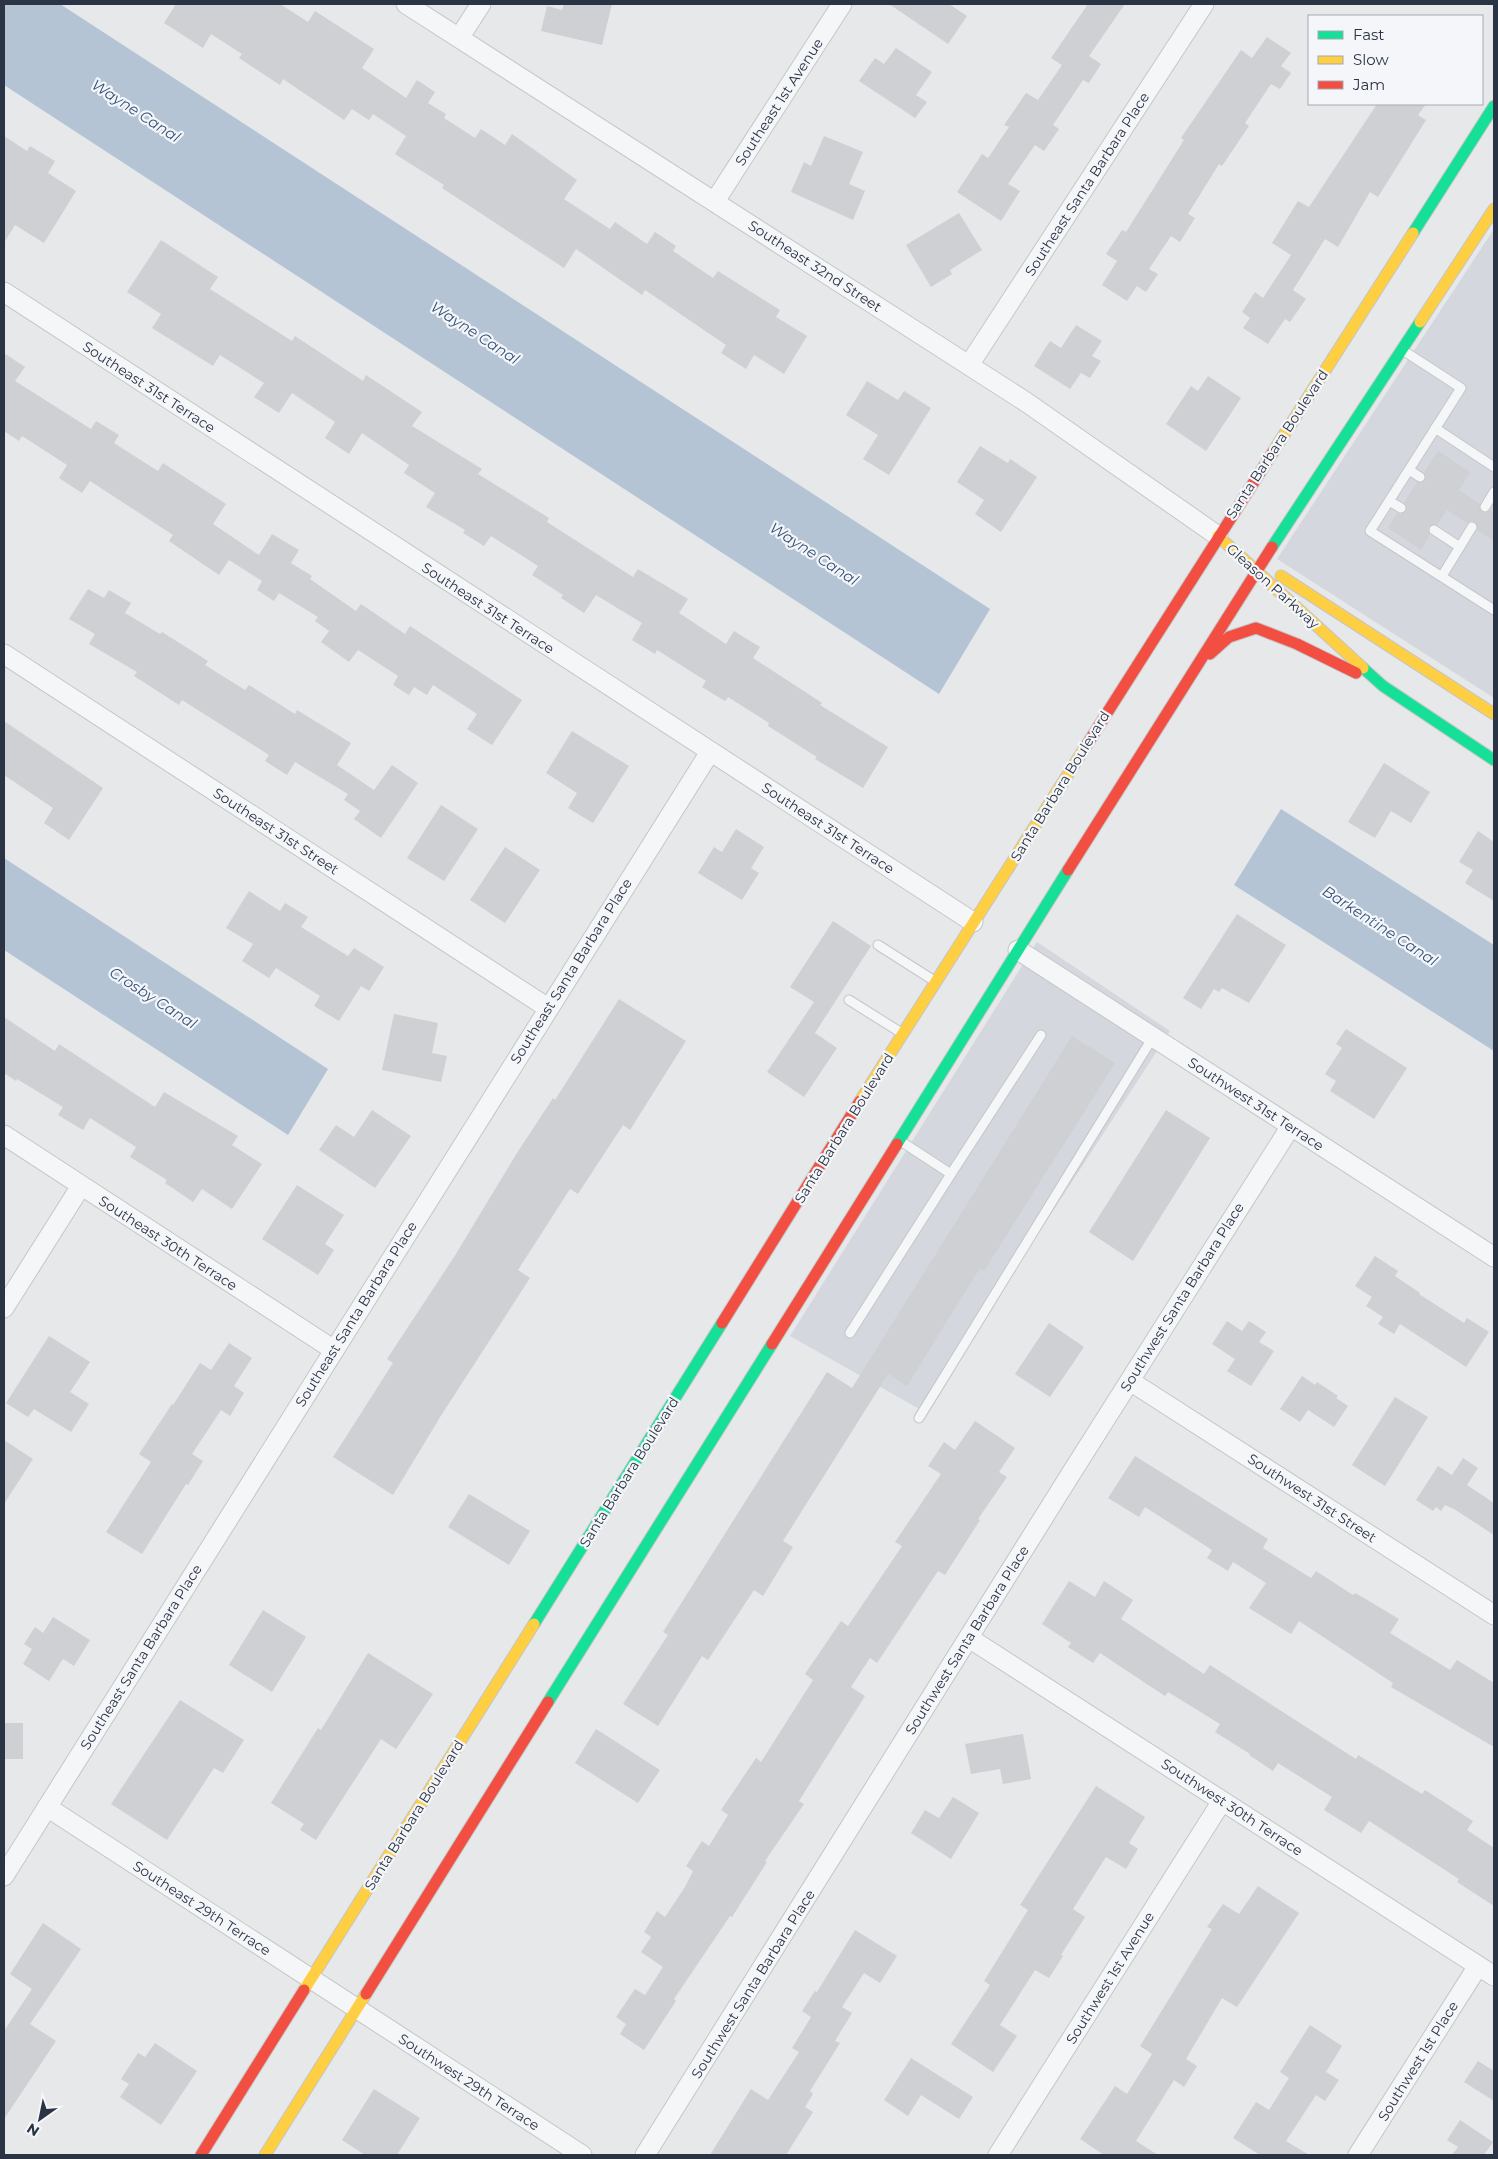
<svg xmlns="http://www.w3.org/2000/svg" width="1498" height="2159" viewBox="0 0 1498 2159" font-family="Montserrat,sans-serif">
  <rect width="100%" height="100%" fill="#e6e8ea"/>
  <path fill="#d4d7dd" d="M 1494,229 L 1493,305 L 1494,698 L 1277,559 Z
    M 1037,942 L 1170,1031 L 923,1411 L 790,1336 Z"/>
  <path fill="#b4c4d5" d="M 4,4 L 60,4 L 990,609 L 939,694 L 4,85 Z
    M 1281,809 L 1494,945 L 1494,1051 L 1234,885 Z
    M 4,858 L 328,1069 L 288,1135 L 4,950 Z"/>
  <path fill="#ced0d3" d="M 176,4 L 280,4 L 308,22 L 315,11 L 374,49 L 362,68 L 406,98 L 417,80 L 435,92 L 428,103 L 446,114 L 444,118 L 475,138 L 481,129 L 505,145 L 512,134 L 577,180 L 564,199 L 610,229 L 615,222 L 647,244 L 655,232 L 676,246 L 673,251 L 713,278 L 718,271 L 780,310 L 776,317 L 807,336 L 784,374 L 754,355 L 746,369 L 721,353 L 726,345 L 645,290 L 642,295 L 576,249 L 564,268 L 442,188 L 444,185 L 395,154 L 406,136 L 373,114 L 369,120 L 352,109 L 344,120 L 283,79 L 280,85 L 239,58 L 242,54 L 211,34 L 203,48 L 164,23 Z
    M 564,4 L 612,4 L 602,45 L 541,31 L 547,6 L 562,10 Z
    M 889,4 L 949,4 L 967,16 L 948,44 Z
    M 1088,4 L 1125,4 L 1089,56 L 1101,64 L 1089,83 L 1083,80 L 1053,125 L 1059,129 L 1044,151 L 1035,145 L 1008,184 L 1020,191 L 1001,221 L 957,192 L 982,154 L 988,158 L 1009,127 L 1004,125 L 1026,93 L 1038,100 L 1062,65 L 1051,58 Z
    M 1267,37 L 1291,53 L 1281,66 L 1291,73 L 1280,89 L 1271,84 L 1245,123 L 1249,126 L 1222,166 L 1219,164 L 1188,214 L 1195,218 L 1180,242 L 1171,236 L 1149,269 L 1158,274 L 1146,292 L 1137,286 L 1127,301 L 1102,285 L 1117,261 L 1106,254 L 1122,230 L 1126,232 L 1184,140 L 1181,138 L 1241,50 L 1252,58 Z
    M 896,48 L 932,72 L 916,95 L 927,102 L 915,118 L 859,81 L 875,58 L 884,64 Z
    M 1377,104 L 1426,104 L 1418,115 L 1426,120 L 1378,197 L 1370,192 L 1338,247 L 1325,239 L 1293,290 L 1306,299 L 1290,322 L 1285,319 L 1268,344 L 1243,328 L 1250,318 L 1242,312 L 1255,292 L 1263,298 L 1291,255 L 1272,243 L 1298,201 L 1309,207 Z
    M 4,136 L 27,151 L 30,146 L 55,161 L 48,173 L 76,191 L 44,243 L 15,225 L 4,243 Z
    M 824,136 L 863,152 L 849,184 L 865,191 L 853,220 L 791,192 L 804,162 L 811,166 Z
    M 959,213 L 982,250 L 950,270 L 952,274 L 931,287 L 906,245 Z
    M 161,240 L 218,277 L 210,289 L 292,341 L 295,336 L 363,381 L 366,375 L 422,412 L 412,426 L 482,469 L 478,474 L 549,518 L 547,522 L 633,577 L 638,569 L 688,599 L 679,613 L 726,644 L 734,631 L 760,647 L 753,658 L 822,703 L 820,705 L 888,747 L 863,788 L 815,759 L 817,757 L 768,726 L 769,723 L 728,697 L 725,701 L 702,687 L 706,681 L 657,650 L 655,654 L 632,640 L 642,623 L 596,595 L 584,613 L 561,598 L 563,595 L 532,575 L 538,566 L 491,536 L 484,546 L 463,533 L 465,530 L 426,507 L 435,493 L 404,473 L 409,465 L 362,433 L 349,454 L 325,438 L 335,422 L 292,393 L 279,413 L 254,397 L 264,383 L 220,355 L 213,366 L 152,328 L 161,314 L 127,292 Z
    M 1076,325 L 1102,341 L 1092,356 L 1101,361 L 1090,378 L 1081,373 L 1070,389 L 1034,366 L 1050,341 L 1061,348 Z
    M 4,353 L 25,367 L 15,381 L 91,429 L 96,421 L 119,435 L 114,443 L 158,471 L 163,463 L 226,504 L 213,524 L 259,555 L 272,534 L 299,550 L 291,563 L 312,576 L 310,579 L 356,611 L 361,604 L 405,634 L 410,626 L 522,700 L 492,745 L 467,729 L 477,714 L 433,685 L 427,695 L 414,687 L 409,695 L 393,685 L 398,676 L 358,650 L 349,662 L 321,642 L 329,631 L 315,621 L 318,617 L 279,593 L 274,601 L 257,590 L 262,581 L 229,560 L 219,575 L 169,541 L 173,535 L 90,481 L 82,493 L 59,478 L 67,465 L 22,436 L 19,441 L 4,431 Z
    M 1208,376 L 1241,398 L 1206,451 L 1166,424 L 1191,386 L 1198,391 Z
    M 867,381 L 898,400 L 904,391 L 931,408 L 889,475 L 863,459 L 878,435 L 846,415 Z
    M 980,446 L 1008,463 L 1010,459 L 1037,477 L 1001,532 L 975,514 L 984,500 L 957,482 Z
    M 1438,451 L 1470,472 L 1459,490 L 1480,504 L 1481,512 L 1485,513 L 1490,510 L 1494,513 L 1494,541 L 1477,530 L 1476,522 L 1472,521 L 1467,523 L 1447,510 L 1437,525 L 1429,526 L 1428,530 L 1430,535 L 1421,550 L 1388,528 L 1397,513 L 1401,514 L 1406,512 L 1407,508 L 1404,503 L 1417,482 L 1425,481 L 1426,477 L 1424,472 Z
    M 88,589 L 104,598 L 109,590 L 131,603 L 125,613 L 160,634 L 162,632 L 208,661 L 205,665 L 245,690 L 249,685 L 295,714 L 297,710 L 351,743 L 337,765 L 374,790 L 392,765 L 418,783 L 381,838 L 354,819 L 360,811 L 344,800 L 348,794 L 295,762 L 287,775 L 265,761 L 269,755 L 182,700 L 179,705 L 134,676 L 137,672 L 89,644 L 95,634 L 69,619 Z
    M 4,721 L 103,788 L 69,840 L 44,823 L 53,808 L 4,775 Z
    M 572,731 L 629,766 L 593,823 L 568,808 L 577,793 L 546,773 Z
    M 1384,763 L 1430,792 L 1411,823 L 1391,811 L 1375,838 L 1348,822 Z
    M 441,805 L 478,829 L 444,881 L 407,858 Z
    M 736,829 L 764,847 L 751,868 L 759,873 L 742,900 L 698,873 L 714,847 L 722,852 Z
    M 1478,831 L 1494,842 L 1494,901 L 1465,883 L 1473,870 L 1459,862 Z
    M 505,847 L 540,870 L 505,923 L 470,900 Z
    M 249,891 L 280,911 L 285,903 L 308,917 L 301,927 L 348,956 L 354,948 L 384,967 L 369,991 L 361,986 L 339,1021 L 314,1006 L 320,996 L 276,968 L 269,978 L 242,961 L 253,944 L 226,928 Z
    M 1237,914 L 1286,945 L 1249,1003 L 1222,988 L 1219,992 L 1214,989 L 1201,1009 L 1183,998 Z
    M 833,921 L 871,946 L 815,1033 L 837,1048 L 804,1097 L 767,1072 L 814,1002 L 790,987 Z
    M 619,999 L 686,1041 L 630,1130 L 623,1125 L 578,1194 L 570,1189 L 518,1270 L 530,1278 L 442,1414 L 393,1495 L 333,1457 L 393,1363 L 387,1359 L 454,1257 L 517,1153 L 553,1098 L 555,1100 Z
    M 394,1014 L 438,1023 L 432,1053 L 447,1056 L 441,1082 L 382,1070 Z
    M 4,1017 L 55,1051 L 59,1044 L 155,1107 L 164,1092 L 238,1136 L 232,1145 L 262,1164 L 232,1209 L 202,1189 L 193,1202 L 165,1183 L 167,1180 L 130,1157 L 136,1147 L 90,1118 L 83,1130 L 58,1115 L 63,1107 L 17,1079 L 16,1081 L 4,1073 Z
    M 1346,1029 L 1407,1068 L 1374,1119 L 1330,1091 L 1336,1081 L 1325,1074 L 1342,1048 L 1336,1044 Z
    M 1072,1036 L 1115,1063 L 984,1271 L 980,1268 L 907,1386 L 888,1374 L 783,1541 L 793,1547 L 763,1596 L 754,1590 L 708,1660 L 702,1656 L 658,1726 L 623,1704 L 668,1635 L 663,1632 L 827,1372 L 852,1388 Z
    M 372,1110 L 411,1136 L 375,1188 L 319,1150 L 336,1125 L 354,1137 Z
    M 1166,1110 L 1210,1138 L 1133,1261 L 1089,1232 Z
    M 297,1185 L 344,1215 L 325,1244 L 334,1250 L 318,1275 L 262,1239 Z
    M 1375,1256 L 1398,1271 L 1395,1276 L 1420,1293 L 1419,1294 L 1464,1323 L 1467,1318 L 1489,1332 L 1466,1367 L 1400,1324 L 1394,1334 L 1378,1324 L 1383,1317 L 1366,1306 L 1372,1297 L 1355,1286 Z
    M 1227,1321 L 1242,1331 L 1249,1321 L 1266,1332 L 1259,1342 L 1274,1351 L 1251,1386 L 1227,1371 L 1235,1359 L 1212,1344 Z
    M 1049,1323 L 1084,1347 L 1050,1397 L 1015,1374 Z
    M 49,1336 L 90,1362 L 70,1392 L 89,1404 L 71,1432 L 34,1409 L 28,1417 L 6,1403 Z
    M 229,1343 L 252,1358 L 234,1386 L 244,1393 L 230,1416 L 221,1410 L 192,1454 L 203,1461 L 188,1485 L 186,1484 L 142,1554 L 106,1532 L 151,1462 L 139,1454 L 172,1404 L 173,1405 L 200,1363 L 211,1370 Z
    M 1302,1376 L 1315,1385 L 1317,1382 L 1338,1396 L 1336,1398 L 1348,1406 L 1334,1427 L 1308,1410 L 1300,1422 L 1280,1409 Z
    M 1395,1397 L 1428,1417 L 1385,1486 L 1352,1465 Z
    M 975,1421 L 1015,1448 L 999,1472 L 1007,1477 L 978,1519 L 980,1520 L 945,1575 L 938,1571 L 877,1663 L 870,1658 L 851,1687 L 865,1696 L 799,1801 L 804,1804 L 765,1861 L 767,1862 L 732,1917 L 730,1916 L 674,1999 L 676,2001 L 644,2050 L 620,2034 L 626,2024 L 616,2017 L 635,1989 L 645,1995 L 663,1967 L 641,1952 L 651,1937 L 644,1932 L 657,1911 L 665,1917 L 685,1887 L 693,1871 L 686,1866 L 702,1841 L 709,1846 L 728,1815 L 721,1810 L 756,1758 L 761,1762 L 813,1680 L 805,1674 L 841,1621 L 848,1626 L 902,1546 L 895,1542 L 941,1474 L 928,1466 L 944,1442 L 955,1450 Z
    M 4,1440 L 33,1459 L 4,1504 Z
    M 1135,1456 L 1268,1539 L 1263,1548 L 1311,1578 L 1316,1571 L 1353,1595 L 1355,1593 L 1364,1598 L 1399,1619 L 1390,1633 L 1450,1670 L 1457,1660 L 1494,1683 L 1494,1747 L 1391,1687 L 1393,1683 L 1299,1621 L 1291,1634 L 1249,1608 L 1266,1583 L 1233,1562 L 1228,1571 L 1207,1558 L 1212,1550 L 1145,1507 L 1139,1517 L 1108,1498 Z
    M 1463,1458 L 1478,1468 L 1467,1485 L 1494,1503 L 1494,1535 L 1454,1509 L 1445,1505 L 1441,1511 L 1436,1507 L 1433,1511 L 1416,1500 L 1438,1466 L 1452,1475 Z
    M 469,1494 L 530,1531 L 509,1565 L 448,1527 Z
    M 1069,1581 L 1095,1597 L 1104,1581 L 1133,1600 L 1121,1619 L 1204,1674 L 1210,1665 L 1356,1759 L 1358,1755 L 1422,1794 L 1425,1790 L 1473,1821 L 1467,1830 L 1494,1848 L 1494,1906 L 1457,1882 L 1459,1879 L 1369,1821 L 1361,1833 L 1324,1810 L 1332,1797 L 1278,1763 L 1273,1771 L 1249,1755 L 1250,1754 L 1215,1732 L 1220,1724 L 1168,1692 L 1165,1696 L 1100,1653 L 1093,1663 L 1068,1647 L 1071,1643 L 1042,1624 Z
    M 263,1610 L 306,1637 L 272,1692 L 229,1665 Z
    M 53,1617 L 90,1640 L 74,1666 L 63,1659 L 49,1681 L 23,1664 L 32,1649 L 24,1644 L 35,1627 L 43,1633 Z
    M 368,1653 L 433,1694 L 396,1749 L 381,1739 L 316,1840 L 300,1830 L 304,1824 L 271,1803 L 318,1728 L 321,1730 Z
    M 180,1700 L 244,1740 L 223,1773 L 214,1768 L 167,1840 L 111,1804 Z
    M 4,1723 L 23,1723 L 23,1759 L 4,1759 Z
    M 596,1729 L 660,1770 L 638,1803 L 575,1763 Z
    M 1023,1734 L 1031,1779 L 1003,1784 L 1000,1769 L 971,1774 L 965,1744 Z
    M 1096,1786 L 1145,1817 L 1129,1843 L 1138,1849 L 1126,1869 L 1106,1857 L 1073,1909 L 1085,1917 L 1061,1955 L 1063,1956 L 1049,1978 L 1035,1970 L 1000,2025 L 1017,2036 L 993,2072 L 951,2044 L 990,1985 L 984,1981 L 1028,1910 L 1020,1905 Z
    M 953,1797 L 979,1813 L 951,1859 L 911,1833 L 925,1810 L 939,1818 Z
    M 1258,1886 L 1299,1913 L 1237,2007 L 1222,1998 L 1186,2059 L 1197,2066 L 1184,2087 L 1174,2080 L 1136,2141 L 1158,2155 L 1104,2155 L 1080,2139 L 1115,2086 L 1127,2094 L 1152,2054 L 1140,2046 L 1212,1929 L 1207,1927 L 1223,1904 L 1239,1914 Z
    M 43,1923 L 81,1949 L 30,2024 L 56,2041 L 4,2119 L 4,2031 L 32,1989 L 10,1974 Z
    M 855,1930 L 897,1956 L 880,1983 L 864,1973 L 842,2007 L 852,2013 L 835,2041 L 840,2043 L 810,2091 L 813,2094 L 805,2107 L 813,2112 L 786,2155 L 710,2155 L 751,2089 L 768,2100 L 799,2052 L 792,2048 L 811,2017 L 802,2011 L 815,1991 L 817,1992 Z
    M 1310,2025 L 1342,2046 L 1326,2072 L 1339,2080 L 1325,2101 L 1316,2095 L 1286,2141 L 1309,2155 L 1260,2155 L 1233,2138 L 1256,2102 L 1269,2110 L 1289,2078 L 1280,2072 Z
    M 155,2043 L 197,2071 L 161,2125 L 120,2097 L 129,2084 L 121,2079 L 138,2053 L 145,2057 Z
    M 911,2058 L 973,2097 L 959,2119 L 921,2095 L 908,2116 L 884,2100 Z
    M 1478,2061 L 1494,2071 L 1494,2101 L 1464,2082 Z
    M 374,2089 L 420,2118 L 397,2155 L 365,2155 L 342,2140 Z
    M 1460,2120 L 1493,2142 L 1484,2155 L 1452,2155 L 1458,2147 L 1447,2140 Z"/>
  <g fill="none" stroke-linecap="round" stroke-linejoin="round">
    <g stroke="#c4c6c8" stroke-width="11">
      <path id="lane" d="M 1404,351 L 1461,388 L 1370,531 L 1494,610
        M 1435,428 L 1494,467
        M 1409,470 L 1420,477
        M 1389,501 L 1401,508
        M 1485,507 L 1494,492
        M 1434,530 L 1460,547
        M 1442,576 L 1472,527
        M 878,945 L 933,980
        M 849,1000 L 900,1032
        M 951,1174 L 1041,1035
        M 850,1333 L 951,1174 L 902,1142
        M 919,1418 L 1153,1037"/>
    </g>
    <g stroke="#c4c6c8" stroke-width="21">
      <path id="street" d="M 406,4 L 1026,402 L 1218,536
        M 459,38 L 481,4
        M 715,201 L 842,4
        M 4,292 L 973,922
        M 969,365 L 1204,4
        M 4,654 L 548,1008
        M 1018,950 L 1494,1257
        M 4,1135 L 334,1350
        M 4,1308 L 81,1186
        M 1130,1381 L 1494,1615
        M 969,1638 L 1494,1976
        M 47,1807 L 582,2155
        M 4,1876 L 710,752
        M 645,2155 L 1072,1472 L 1291,1126
        M 998,2155 L 1222,1801
        M 1358,2155 L 1478,1966"/>
    </g>
    <g stroke="#c4c6c8" stroke-width="13">
      <path id="fast" d="M 1413,233 L 1494,106
        M 1272,547 L 1420,322
        M 1363,668 L 1383,686 L 1494,760
        M 897,1144 L 1068,870
        M 534,1624 L 722,1323
        M 548,1702 L 772,1344"/>
    </g>
    <g stroke="#c4c6c8" stroke-width="13">
      <path id="slow" d="M 1420,322 L 1494,209
        M 1273,452 L 1413,233
        M 1218,536 L 1363,668
        M 1281,576 L 1494,714
        M 860,1101 L 1086,746
        M 304,1990 L 534,1624
        M 265,2155 L 366,1994"/>
    </g>
    <g stroke="#c4c6c8" stroke-width="13">
      <path id="jam" d="M 1210,654 L 1229,637 L 1256,628 L 1297,644 L 1356,673
        M 1086,746 L 1273,452
        M 1068,870 L 1272,547
        M 722,1323 L 860,1101
        M 772,1344 L 897,1144
        M 366,1994 L 548,1702
        M 201,2155 L 304,1990"/>
    </g>
    <use href="#lane" stroke="#f5f6f7" stroke-width="9"/>
    <use href="#street" stroke="#f5f6f7" stroke-width="19"/>
    <use href="#fast" stroke="#16e098" stroke-width="11"/>
    <use href="#slow" stroke="#ffcf43" stroke-width="11"/>
    <use href="#jam" stroke="#f24e42" stroke-width="11"/>
  </g>
  <g text-anchor="middle" stroke-width="4.5" stroke-linejoin="round" paint-order="stroke">
    <g font-size="14" fill="#2b3445" stroke="#f4f6f9">
      <text transform="translate(779 102) rotate(-57)" y="5">Southeast 1st Avenue</text>
      <text transform="translate(1087 184) rotate(-57)" y="5">Southeast Santa Barbara Place</text>
      <text transform="translate(815 266) rotate(33)" y="5">Southeast 32nd Street</text>
      <text transform="translate(149 387) rotate(33)" y="5">Southeast 31st Terrace</text>
      <text transform="translate(1277 444) rotate(-57)" y="5">Santa Barbara Boulevard</text>
      <text transform="translate(1273 586) rotate(42)" y="5">Gleason Parkway</text>
      <text transform="translate(488 608) rotate(33)" y="5">Southeast 31st Terrace</text>
      <text transform="translate(1060 786) rotate(-58)" y="5">Santa Barbara Boulevard</text>
      <text transform="translate(828 828) rotate(33)" y="5">Southeast 31st Terrace</text>
      <text transform="translate(276 831) rotate(33)" y="5">Southeast 31st Street</text>
      <text transform="translate(571 971) rotate(-58)" y="5">Southeast Santa Barbara Place</text>
      <text transform="translate(1256 1104) rotate(33)" y="5">Southwest 31st Terrace</text>
      <text transform="translate(844 1128) rotate(-58)" y="5">Santa Barbara Boulevard</text>
      <text transform="translate(168 1243) rotate(33)" y="5">Southeast 30th Terrace</text>
      <text transform="translate(1182 1297) rotate(-58)" y="5">Southwest Santa Barbara Place</text>
      <text transform="translate(356 1314) rotate(-58)" y="5">Southeast Santa Barbara Place</text>
      <text transform="translate(629 1472) rotate(-58)" y="5">Santa Barbara Boulevard</text>
      <text transform="translate(1312 1498) rotate(33)" y="5">Southwest 31st Street</text>
      <text transform="translate(967 1640) rotate(-58)" y="5">Southwest Santa Barbara Place</text>
      <text transform="translate(141 1657) rotate(-58)" y="5">Southeast Santa Barbara Place</text>
      <text transform="translate(1232 1807) rotate(33)" y="5">Southwest 30th Terrace</text>
      <text transform="translate(414 1815) rotate(-58)" y="5">Santa Barbara Boulevard</text>
      <text transform="translate(202 1908) rotate(33)" y="5">Southeast 29th Terrace</text>
      <text transform="translate(1110 1978) rotate(-58)" y="5">Southwest 1st Avenue</text>
      <text transform="translate(753 1984) rotate(-58)" y="5">Southwest Santa Barbara Place</text>
      <text transform="translate(1418 2061) rotate(-58)" y="5">Southwest 1st Place</text>
      <text transform="translate(469 2082) rotate(33)" y="5">Southwest 29th Terrace</text>
    </g>
    <g font-size="15" font-style="italic" fill="#34527a" stroke="#f4f6f9">
      <text transform="translate(136 111) rotate(33)" y="5">Wayne Canal</text>
      <text transform="translate(475 333) rotate(33)" y="5">Wayne Canal</text>
      <text transform="translate(814 554) rotate(33)" y="5">Wayne Canal</text>
      <text transform="translate(1380 926) rotate(33)" y="5">Barkentine Canal</text>
      <text transform="translate(153 998) rotate(33)" y="5">Crosby Canal</text>
    </g>
  </g>
  <rect width="1498" height="2159" fill="none" stroke="#2b3445" stroke-width="10"/>
  <rect x="1308" y="15" width="175" height="90" fill="#f4f6f9" stroke="#a4a8b1"/>
  <rect x="1318" y="31" width="25" height="8" fill="#16e098" stroke="#a4a8b1"/>
  <text x="1353" y="40" font-size="15" fill="#2b3445">Fast</text>
  <rect x="1318" y="56" width="25" height="8" fill="#ffcf43" stroke="#a4a8b1"/>
  <text x="1353" y="65" font-size="15" fill="#2b3445">Slow</text>
  <rect x="1318" y="81" width="25" height="8" fill="#f24e42" stroke="#a4a8b1"/>
  <text x="1353" y="90" font-size="15" fill="#2b3445">Jam</text>
  <g transform="translate(40 2119) rotate(213)" stroke="#f4f6f9" stroke-width="4" paint-order="stroke">
  <path d="M0-4L9 19L0 12L-9 19Z" fill="#2b3445"/>
  <text y="-8" font-size="14" font-weight="bold" text-anchor="middle" fill="#2b3445">N</text>
  </g>
</svg>
